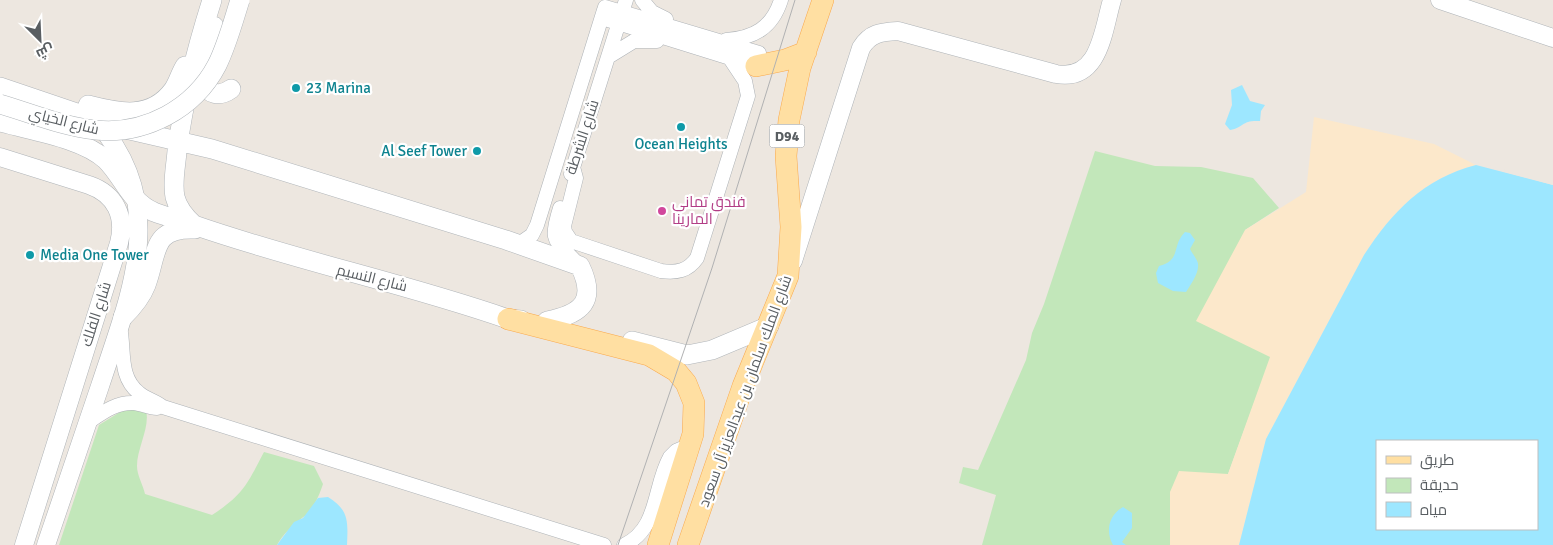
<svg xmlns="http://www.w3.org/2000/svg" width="1553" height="545" viewBox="0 0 1553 545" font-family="Signika,Cairo,sans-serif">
  <rect width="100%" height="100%" fill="#ede7e0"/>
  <path fill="#c2e7ba" d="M 1095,151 L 1155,166 L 1201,167 L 1253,178 L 1279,208 L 1245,230 L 1271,357 L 1228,474 L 1170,492 L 1170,545 L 982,545 L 996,495 L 959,483 L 963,467 L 978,470 L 1026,360 L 1032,333 L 1044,304 Z
    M 145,407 C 152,425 137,447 137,466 C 137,475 143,485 145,494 L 212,515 C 244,494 247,484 264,452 L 314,466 L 323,484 C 319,496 313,511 302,518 C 292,526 283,534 277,545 L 59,545 L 99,425 L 125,409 Z"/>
  <path fill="#fce8cb" d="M 1314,117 L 1434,144 L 1476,165 C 1423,179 1393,211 1364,255 L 1266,439 L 1239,545 L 1170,545 L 1170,492 L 1179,471 L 1228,474 L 1270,357 L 1196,321 L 1245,230 L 1306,192 Z"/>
  <path fill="#9de7ff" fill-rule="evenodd" d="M 1242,85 L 1250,101 L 1265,105 L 1261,111 L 1260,121 C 1241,120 1245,127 1230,130 L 1225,124 L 1232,105 L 1231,90 Z
    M 1476,165 L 1553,185 L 1553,545 L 1239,545 L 1266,439 L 1364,255 C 1393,211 1423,179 1476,165 ZM 1377,441 L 1537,441 L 1537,529 L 1377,529 Z
    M 1185,232 L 1190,233 L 1195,240 L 1190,249 C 1192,253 1194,255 1196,259 C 1203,268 1191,284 1186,292 L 1173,291 L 1158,283 L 1156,273 L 1159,266 C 1182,260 1171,246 1185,232 Z
    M 328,497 C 349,510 348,521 347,545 L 277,545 L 294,522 L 303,518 L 318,498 Z
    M 1123,507 L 1132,513 L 1132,528 L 1122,542 L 1126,545 L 1113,545 C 1105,531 1109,515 1123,507 Z"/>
  <path fill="#ede7e0" d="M 1476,162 L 1553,183 L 1553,185 L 1472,163 Z"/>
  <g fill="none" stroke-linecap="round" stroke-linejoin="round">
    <g stroke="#aeb3b7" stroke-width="15">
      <path id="minor" d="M 642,0 L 652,12 L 666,19
        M 602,18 L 756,66 L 759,53 L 605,7
        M 726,40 C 754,38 772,28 781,0
        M 608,57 L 634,41 L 657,41
        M 573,167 L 576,178 L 564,226 L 565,232 L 571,241 L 661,271 C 677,273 688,271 697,258 L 748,96 L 745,81 L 729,57
        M 571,174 L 626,0
        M 560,208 C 549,243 555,239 576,262
        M 519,244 L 532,235 L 537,225 L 604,10
        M 120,327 C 125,350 118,376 139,393 C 146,399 156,401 163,407 L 604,545
        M 87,423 C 102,413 116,402 134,403 C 142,404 149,408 157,408
        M 624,545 C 659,529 653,487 670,457 L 676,451 L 690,445"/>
    </g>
    <g stroke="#aeb3b7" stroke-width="19">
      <path id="tertiary" d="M 1440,0 L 1553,38
        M 0,157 L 89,185 C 115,194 126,216 119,243 L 24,545
        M 793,261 L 861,48 C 870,33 881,32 898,31 L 1056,74 C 1100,82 1103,30 1112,0
        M 46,545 C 64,492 82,439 100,386 C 130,294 171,205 96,121"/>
    </g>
    <g stroke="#b0b5b9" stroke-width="20">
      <path id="secondary" d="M 214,26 L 203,82 C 208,95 220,97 231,89
        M 0,87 L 121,128 L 212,149 L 506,240 L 580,266 C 597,301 582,314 547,321
        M 88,105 C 119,113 151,120 173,90 C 178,83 180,74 185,66
        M 0,122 C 32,131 82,138 106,160 C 124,178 129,201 154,212 C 167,217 181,220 194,225 C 297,261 405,283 508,319 L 521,320
        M 194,225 C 185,217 178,209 175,197 C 172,182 176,166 177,151 C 184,99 196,50 212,0
        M 123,317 C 132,308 141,298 146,285 C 158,253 151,227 195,229
        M 632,341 L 687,355 L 712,350 L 769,326"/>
    </g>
    <g stroke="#faa94c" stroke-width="22">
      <path id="primary" d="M 756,66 L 785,60 L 806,52
        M 508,319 L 649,355 L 676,371 L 686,383 L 694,403 L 693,434 L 658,545
        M 688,545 L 743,386 L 788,276 L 791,227 L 786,156 L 789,120 L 800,68 L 823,0"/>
    </g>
    <use href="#minor" stroke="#fff" stroke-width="14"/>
    <use href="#tertiary" stroke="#fff" stroke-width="18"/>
    <use href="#secondary" stroke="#fff" stroke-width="19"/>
    <use href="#primary" stroke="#ffdfa2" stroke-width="21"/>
    <path stroke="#b0b1b2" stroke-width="1" d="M 618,545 L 712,268 L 795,0"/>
    <g stroke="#b0b5b9" stroke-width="20" stroke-linecap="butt">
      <path id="secondary-bridge" d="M 0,104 C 31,113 64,127 96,130 C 145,135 194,109 217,65 C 227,45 233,22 240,0"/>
    </g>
    <use href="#secondary-bridge" stroke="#fff" stroke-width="19"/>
  </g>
  <g fill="#0f9aa8" stroke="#fff" stroke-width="2">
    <circle cx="296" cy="88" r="5"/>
    <circle cx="681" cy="127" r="5"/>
    <circle cx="477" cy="151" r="5"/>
    <circle cx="30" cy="255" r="5"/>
  </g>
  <circle fill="#d1479c" stroke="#fff" stroke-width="2" cx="662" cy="211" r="5"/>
  <g text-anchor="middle" stroke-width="4.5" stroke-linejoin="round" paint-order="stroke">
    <rect fill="#fff" stroke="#8b8e91" stroke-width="1" x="769.5" y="124.5" width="35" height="23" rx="4"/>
    <g font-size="14" font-weight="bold" fill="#595e62">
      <text x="787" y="141">D94</text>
    </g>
    <g font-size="15" fill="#0d838f" stroke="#fff" text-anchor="start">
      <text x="306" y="93">23 Marina</text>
      <text x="681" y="149" text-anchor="middle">Ocean Heights</text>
      <text x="467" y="156" text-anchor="end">Al Seef Tower</text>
      <text x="40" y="260">Media One Tower</text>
    </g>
    <g font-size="15" fill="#595e62" stroke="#fff">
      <text transform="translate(64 121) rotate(14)" y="5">شارع الخياي</text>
      <text transform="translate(582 137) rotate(-72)" y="5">شارع الشرطة</text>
      <text transform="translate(372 278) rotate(14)" y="5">شارع النسيم</text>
      <text transform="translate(96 314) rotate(-72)" y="5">شارع الفلك</text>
      <text transform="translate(745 391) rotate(-70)" y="5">شارع الملك سلمان بن عبدالعزيز آل سعود</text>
    </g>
    <g font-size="15" fill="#b23c85" stroke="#fff" text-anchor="start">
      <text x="672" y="207">فندق تماني<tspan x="672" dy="17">المارينا</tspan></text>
    </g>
  </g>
  <rect x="1376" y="440" width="162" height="90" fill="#ffffff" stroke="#bdbfc0"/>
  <rect x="1386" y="456" width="25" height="8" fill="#ffdfa2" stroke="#bdbfc0"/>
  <text x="1420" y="465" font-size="15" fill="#595e62">طريق</text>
  <rect x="1386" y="478" width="25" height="15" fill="#c2e7ba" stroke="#bdbfc0"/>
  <text x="1420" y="490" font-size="15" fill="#595e62">حديقة</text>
  <rect x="1386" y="502" width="25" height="15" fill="#9de7ff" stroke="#bdbfc0"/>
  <text x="1420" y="515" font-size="15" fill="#595e62">مياه</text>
  <g transform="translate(40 40) rotate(156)" stroke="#ffffff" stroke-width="4" paint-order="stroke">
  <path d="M0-4L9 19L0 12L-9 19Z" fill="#595e62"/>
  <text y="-8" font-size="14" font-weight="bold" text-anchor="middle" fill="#595e62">ش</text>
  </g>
</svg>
